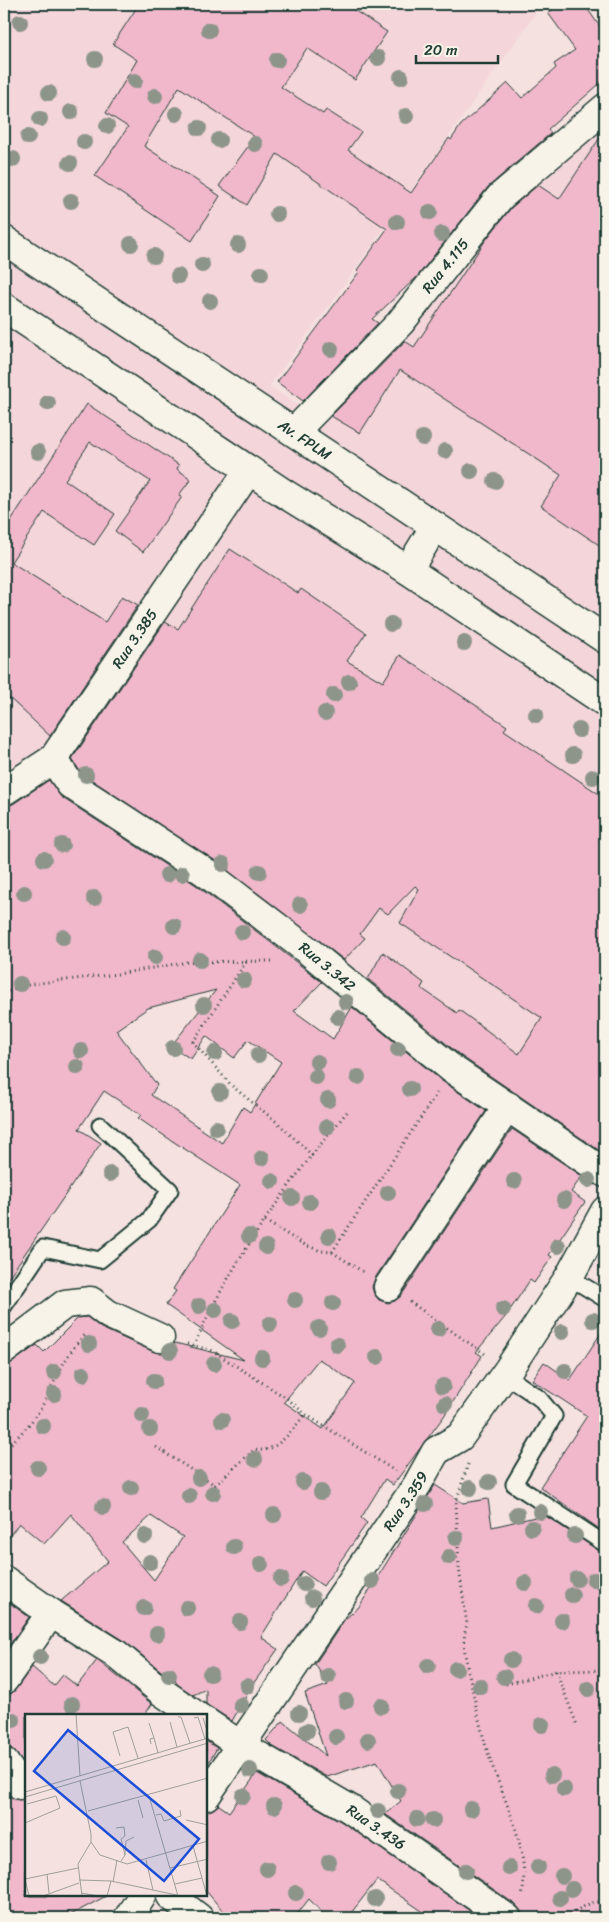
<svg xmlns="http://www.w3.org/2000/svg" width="609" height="1922" viewBox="0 0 609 1922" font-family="Sriracha,sans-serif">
  <rect width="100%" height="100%" fill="#f5e1e0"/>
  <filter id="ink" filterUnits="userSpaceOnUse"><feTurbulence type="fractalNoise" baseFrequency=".02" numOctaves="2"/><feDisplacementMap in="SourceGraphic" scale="10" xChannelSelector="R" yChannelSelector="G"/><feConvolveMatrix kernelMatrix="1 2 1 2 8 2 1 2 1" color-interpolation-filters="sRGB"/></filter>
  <g filter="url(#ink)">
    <path fill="#f4d5da" d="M 4,4 L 542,4 L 334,299 L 269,386 L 311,414 L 464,246 L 605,113 L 605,1173 L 53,760 L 4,791 Z"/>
    <path fill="#f1b8cc" stroke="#1f3d34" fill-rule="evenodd" d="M 139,4 L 345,4 L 387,32 L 355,80 L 307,48 L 281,87 L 323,114 L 326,110 L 361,132 L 348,150 L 411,193 L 449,138 L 451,140 L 461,125 L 508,83 L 522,98 L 556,68 L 554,64 L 575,50 L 548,13 L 561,4 L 584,4 L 605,34 L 605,79 L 548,129 L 551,133 L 488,187 L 417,277 L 372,319 L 378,323 L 303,401 L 277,382 L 359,272 L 357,270 L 387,229 L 277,154 L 247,205 L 219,186 L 255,137 L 179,87 L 144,146 L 220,196 L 192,241 L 95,176 L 128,127 L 106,113 L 137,60 L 113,44 Z
      M 605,130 L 605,549 L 541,506 L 561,475 L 400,370 L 360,433 L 331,416 L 405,341 L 414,347 L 485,241 L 511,208 L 538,185 L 559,199 Z
      M 87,404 L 179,465 L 177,469 L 191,479 L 179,495 L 182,497 L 143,552 L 115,531 L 150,481 L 90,442 L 65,480 L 115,514 L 94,545 L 44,512 L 11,562 L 105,622 L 122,596 L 138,605 L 50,736 L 4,693 L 4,531 Z
      M 230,549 L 298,593 L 301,589 L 366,633 L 347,661 L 383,682 L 400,655 L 507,726 L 504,730 L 605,798 L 605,1144 L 600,1151 L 461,1056 L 368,979 L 383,952 L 424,983 L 421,988 L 457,1013 L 459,1010 L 519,1054 L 542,1018 L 400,923 L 419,889 L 415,886 L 388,914 L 379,908 L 360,934 L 365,938 L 344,960 L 214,860 L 81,773 L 72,759 L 165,622 L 178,629 Z
      M 49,780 L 61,797 L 196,885 L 322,982 L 294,1011 L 333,1039 L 352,1007 L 442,1081 L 486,1111 L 375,1278 L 372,1287 L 374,1294 L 379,1300 L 388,1303 L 395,1301 L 401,1296 L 512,1129 L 582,1176 L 571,1192 L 585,1202 L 549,1255 L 552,1257 L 534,1283 L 530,1280 L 506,1316 L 476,1352 L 482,1356 L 444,1416 L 393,1485 L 385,1479 L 361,1518 L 367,1523 L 323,1586 L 302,1571 L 261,1637 L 278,1649 L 253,1684 L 232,1721 L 206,1704 L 206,1689 L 193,1695 L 177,1684 L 174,1676 L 171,1679 L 123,1640 L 61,1601 L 108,1561 L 71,1514 L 44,1544 L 19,1523 L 4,1544 L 4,1365 L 13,1362 L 37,1345 L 44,1352 L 78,1318 L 87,1317 L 101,1328 L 154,1352 L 162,1353 L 169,1351 L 175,1343 L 244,1360 L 166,1305 L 176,1291 L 173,1289 L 240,1185 L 151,1127 L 138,1118 L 141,1115 L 104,1091 L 79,1129 L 101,1143 L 4,1284 L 4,807 L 13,804 ZM 216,990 L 171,1046 L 191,1059 L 206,1036 L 234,1058 L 248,1040 L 281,1062 L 250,1112 L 243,1107 L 222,1143 L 151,1095 L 157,1085 L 116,1030 L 148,1008 ZM 319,1359 L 355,1383 L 323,1429 L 284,1402 ZM 151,1516 L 183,1537 L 154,1580 L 122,1542 Z
      M 605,1327 L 605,1533 L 540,1487 L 587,1416 L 532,1380 L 544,1362 L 570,1380 Z
      M 435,1485 L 463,1503 L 488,1499 L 492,1527 L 544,1515 L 605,1553 L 605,1918 L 522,1918 L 521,1911 L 516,1905 L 385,1814 L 401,1801 L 377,1761 L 327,1777 L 272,1746 L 266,1740 L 283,1721 L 326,1756 L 305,1693 L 328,1685 L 315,1664 L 345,1619 L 359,1607 Z
      M 4,1599 L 29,1617 L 4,1653 Z
      M 97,1660 L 152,1704 L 144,1716 L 26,1716 L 26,1767 L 16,1753 L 11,1748 L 4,1747 L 4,1695 L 11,1694 L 16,1689 L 32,1667 L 54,1686 L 63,1675 L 77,1686 Z
      M 206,1741 L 217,1748 L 206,1767 Z
      M 257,1773 L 342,1822 L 480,1918 L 432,1918 L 377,1880 L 347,1918 L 327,1918 L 309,1899 L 294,1918 L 229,1918 L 206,1891 L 206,1811 L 219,1805 L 229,1812 Z
      M 4,1789 L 14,1799 L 26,1799 L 26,1896 L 106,1896 L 65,1918 L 4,1918 Z"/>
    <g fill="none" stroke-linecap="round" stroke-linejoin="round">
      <g stroke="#1f3d34" stroke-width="19">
        <path id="lane" d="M 569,1277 L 605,1299
          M 4,1306 L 43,1248 L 100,1260 L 149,1220 L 170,1190 L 100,1125
          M 504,1374 L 539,1398 L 554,1416 L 514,1484 L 605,1544"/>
      </g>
      <g stroke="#1f3d34" stroke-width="31">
        <g id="street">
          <path id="s1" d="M 294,432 L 400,323 L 500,197 L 605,108"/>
          <path id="s2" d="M 53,759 L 70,784 L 205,872 L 306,949 L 452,1069 L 605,1173"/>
          <path id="s3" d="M 4,791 L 53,759 L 249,470"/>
          <path d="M 388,1287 L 508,1106"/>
          <path d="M 4,1350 L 65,1304 L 91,1301 L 108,1314 L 160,1338"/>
          <path d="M 4,1580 L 51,1613 L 115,1653 L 162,1692 L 197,1716"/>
          <path d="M 4,1680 L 51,1613"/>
          <path id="s4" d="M 206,1722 L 240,1745 L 350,1809 L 507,1918"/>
          <path d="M 4,1762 L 20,1785"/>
          <path d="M 171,1896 L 199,1918"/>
        </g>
      </g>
      <g stroke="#1f3d34" stroke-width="31">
        <g id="secondary">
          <path id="s5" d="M 4,240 L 605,639"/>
          <path d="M 4,307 L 285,494 L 408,570 L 605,702"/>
          <path d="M 408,570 L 435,526"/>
          <path id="s6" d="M 206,1796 L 417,1485 L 436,1451 L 460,1437 L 508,1370 L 569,1277 L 605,1211"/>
          <path d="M 128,1918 L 142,1896"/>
        </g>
      </g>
      <path stroke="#1f3d34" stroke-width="3" stroke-dasharray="1 4" stroke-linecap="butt" d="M 246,962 L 193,1042 L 232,1086 L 278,1123 L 312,1155 L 347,1112
        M 4,993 L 31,984 L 118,974 L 187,962 L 275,961
        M 265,1221 L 305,1245 L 321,1251 L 332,1252 L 365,1273
        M 332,1252 L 437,1093
        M 410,1302 L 485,1354
        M 187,1344 L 211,1350 L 288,1399 L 305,1414
        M 194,1346 C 220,1283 270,1210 312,1155
        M 156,1447 L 215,1485 L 255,1449 C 275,1456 295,1427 305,1414 L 395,1471
        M 4,1450 C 18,1437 32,1423 42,1406 C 56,1380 65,1353 87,1333
        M 468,1464 L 456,1502 L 459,1568 L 467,1625 C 461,1640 466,1662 470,1678 C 476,1705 481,1733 490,1759 C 504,1801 531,1850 522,1896
        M 556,1671 L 577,1725
        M 506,1684 L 556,1671 L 605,1670
        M 561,1918 L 591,1903 L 605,1901"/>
      <use href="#lane" stroke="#f7f3e8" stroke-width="15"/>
      <use href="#street" stroke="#f7f3e8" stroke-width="28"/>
      <use href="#secondary" stroke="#f7f3e8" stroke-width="28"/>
    </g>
    <g fill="#8d958a">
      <circle cx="20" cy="22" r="8"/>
      <circle cx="209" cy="30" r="8"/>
      <circle cx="378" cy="58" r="8"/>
      <circle cx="95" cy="59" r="8"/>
      <circle cx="277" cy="60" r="8"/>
      <circle cx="401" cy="77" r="8"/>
      <circle cx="135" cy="81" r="8"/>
      <circle cx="49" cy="93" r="8"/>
      <circle cx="155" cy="96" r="8"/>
      <circle cx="71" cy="112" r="8"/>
      <circle cx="176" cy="114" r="8"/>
      <circle cx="406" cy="116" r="8"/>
      <circle cx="40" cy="119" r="8"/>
      <circle cx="107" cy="126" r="8"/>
      <circle cx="199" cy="128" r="8"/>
      <circle cx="28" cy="137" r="8"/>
      <circle cx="219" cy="140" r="8"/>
      <circle cx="84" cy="142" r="8"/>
      <circle cx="255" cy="144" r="8"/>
      <circle cx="13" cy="159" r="8"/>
      <circle cx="70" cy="163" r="8"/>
      <circle cx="71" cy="201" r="8"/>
      <circle cx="430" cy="212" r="8"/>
      <circle cx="277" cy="214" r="8"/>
      <circle cx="397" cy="222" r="8"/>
      <circle cx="442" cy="234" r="8"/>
      <circle cx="131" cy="244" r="8"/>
      <circle cx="238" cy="245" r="8"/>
      <circle cx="154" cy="256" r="8"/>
      <circle cx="202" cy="265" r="8"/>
      <circle cx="261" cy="274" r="8"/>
      <circle cx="178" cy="276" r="8"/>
      <circle cx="210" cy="301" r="8"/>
      <circle cx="331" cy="349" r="8"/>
      <circle cx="48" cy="403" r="8"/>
      <circle cx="423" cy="438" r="8"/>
      <circle cx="445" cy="451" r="8"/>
      <circle cx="38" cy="452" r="8"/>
      <circle cx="471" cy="471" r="8"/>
      <circle cx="495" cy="481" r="8"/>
      <circle cx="391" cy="624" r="8"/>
      <circle cx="464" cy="643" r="8"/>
      <circle cx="349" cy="682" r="8"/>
      <circle cx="334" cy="695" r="8"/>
      <circle cx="325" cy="713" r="8"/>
      <circle cx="536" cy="715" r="8"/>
      <circle cx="579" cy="730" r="8"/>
      <circle cx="573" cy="755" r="8"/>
      <circle cx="86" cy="775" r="8"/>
      <circle cx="593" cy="777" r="8"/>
      <circle cx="62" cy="845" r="8"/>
      <circle cx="44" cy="859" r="8"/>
      <circle cx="223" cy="864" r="8"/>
      <circle cx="259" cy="872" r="8"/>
      <circle cx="182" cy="874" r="8"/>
      <circle cx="167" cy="875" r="8"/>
      <circle cx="24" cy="893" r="8"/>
      <circle cx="94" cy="898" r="8"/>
      <circle cx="300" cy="905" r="8"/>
      <circle cx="174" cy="926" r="8"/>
      <circle cx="242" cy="932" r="8"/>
      <circle cx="63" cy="937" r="8"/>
      <circle cx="155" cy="957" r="8"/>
      <circle cx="200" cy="960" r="8"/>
      <circle cx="244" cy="980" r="8"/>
      <circle cx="20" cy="984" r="8"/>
      <circle cx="346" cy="1002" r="8"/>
      <circle cx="204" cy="1005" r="8"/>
      <circle cx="338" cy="1017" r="8"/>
      <circle cx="173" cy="1048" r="8"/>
      <circle cx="398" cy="1049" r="8"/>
      <circle cx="81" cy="1051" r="8"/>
      <circle cx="215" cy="1053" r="8"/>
      <circle cx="258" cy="1055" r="8"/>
      <circle cx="317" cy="1062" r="8"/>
      <circle cx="77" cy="1067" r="8"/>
      <circle cx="316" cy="1077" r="8"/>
      <circle cx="358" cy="1077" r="8"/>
      <circle cx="410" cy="1089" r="8"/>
      <circle cx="220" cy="1092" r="8"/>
      <circle cx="328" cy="1100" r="8"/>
      <circle cx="327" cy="1127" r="8"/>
      <circle cx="216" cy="1128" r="8"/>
      <circle cx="262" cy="1158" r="8"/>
      <circle cx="110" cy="1174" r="8"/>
      <circle cx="588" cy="1180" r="8"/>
      <circle cx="272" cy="1181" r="8"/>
      <circle cx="514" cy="1181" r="8"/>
      <circle cx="388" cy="1193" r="8"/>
      <circle cx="292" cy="1198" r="8"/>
      <circle cx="564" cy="1200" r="8"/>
      <circle cx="310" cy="1202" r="8"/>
      <circle cx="249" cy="1236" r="8"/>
      <circle cx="329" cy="1236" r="8"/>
      <circle cx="558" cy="1246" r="8"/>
      <circle cx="266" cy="1247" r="8"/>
      <circle cx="295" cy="1300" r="8"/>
      <circle cx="333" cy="1303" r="8"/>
      <circle cx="199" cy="1306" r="8"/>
      <circle cx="503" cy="1309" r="8"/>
      <circle cx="215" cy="1310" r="8"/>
      <circle cx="593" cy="1320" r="8"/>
      <circle cx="232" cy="1321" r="8"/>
      <circle cx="270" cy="1324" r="8"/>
      <circle cx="319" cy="1328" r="8"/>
      <circle cx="438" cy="1329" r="8"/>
      <circle cx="562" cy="1332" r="8"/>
      <circle cx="89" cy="1344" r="8"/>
      <circle cx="337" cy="1345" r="8"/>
      <circle cx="170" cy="1351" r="8"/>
      <circle cx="377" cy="1357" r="8"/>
      <circle cx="262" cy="1358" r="8"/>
      <circle cx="214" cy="1364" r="8"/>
      <circle cx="565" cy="1371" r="8"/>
      <circle cx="54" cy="1372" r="8"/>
      <circle cx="83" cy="1374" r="8"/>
      <circle cx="154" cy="1381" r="8"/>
      <circle cx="443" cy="1386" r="8"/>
      <circle cx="54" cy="1394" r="8"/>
      <circle cx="445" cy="1404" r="8"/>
      <circle cx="142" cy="1415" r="8"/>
      <circle cx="222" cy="1420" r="8"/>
      <circle cx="43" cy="1426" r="8"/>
      <circle cx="150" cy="1429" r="8"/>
      <circle cx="255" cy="1459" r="8"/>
      <circle cx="38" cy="1468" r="8"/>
      <circle cx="199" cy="1478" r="8"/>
      <circle cx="303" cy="1482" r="8"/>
      <circle cx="489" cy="1482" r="8"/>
      <circle cx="131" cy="1488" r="8"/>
      <circle cx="470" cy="1488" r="8"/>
      <circle cx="321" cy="1492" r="8"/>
      <circle cx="213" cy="1493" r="8"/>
      <circle cx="189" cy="1496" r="8"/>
      <circle cx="425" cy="1504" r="8"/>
      <circle cx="103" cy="1507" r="8"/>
      <circle cx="540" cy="1512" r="8"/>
      <circle cx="517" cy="1514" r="8"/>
      <circle cx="274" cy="1515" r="8"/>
      <circle cx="532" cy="1528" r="8"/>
      <circle cx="145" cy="1536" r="8"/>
      <circle cx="575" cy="1536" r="8"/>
      <circle cx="456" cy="1538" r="8"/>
      <circle cx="234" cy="1547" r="8"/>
      <circle cx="449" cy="1557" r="8"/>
      <circle cx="150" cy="1562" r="8"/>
      <circle cx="261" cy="1564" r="8"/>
      <circle cx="281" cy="1579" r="8"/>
      <circle cx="577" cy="1579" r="8"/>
      <circle cx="594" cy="1580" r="8"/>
      <circle cx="372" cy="1581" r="8"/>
      <circle cx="525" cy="1583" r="8"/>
      <circle cx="304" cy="1584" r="8"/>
      <circle cx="572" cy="1595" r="8"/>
      <circle cx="312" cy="1598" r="8"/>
      <circle cx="536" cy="1606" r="8"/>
      <circle cx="144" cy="1608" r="8"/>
      <circle cx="187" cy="1608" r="8"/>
      <circle cx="562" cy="1621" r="8"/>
      <circle cx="240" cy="1622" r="8"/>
      <circle cx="157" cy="1634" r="8"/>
      <circle cx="40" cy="1657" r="8"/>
      <circle cx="511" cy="1660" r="8"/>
      <circle cx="428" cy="1666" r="8"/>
      <circle cx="456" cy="1669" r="8"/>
      <circle cx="210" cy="1674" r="8"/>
      <circle cx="169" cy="1675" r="8"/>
      <circle cx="328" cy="1676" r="8"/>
      <circle cx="504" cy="1677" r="8"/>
      <circle cx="247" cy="1686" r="8"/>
      <circle cx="480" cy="1686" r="8"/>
      <circle cx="588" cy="1689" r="8"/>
      <circle cx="346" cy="1701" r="8"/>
      <circle cx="72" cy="1704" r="8"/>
      <circle cx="241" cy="1705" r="8"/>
      <circle cx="381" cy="1706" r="8"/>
      <circle cx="299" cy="1713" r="8"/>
      <circle cx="13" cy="1720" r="8"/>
      <circle cx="542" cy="1725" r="8"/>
      <circle cx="307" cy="1731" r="8"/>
      <circle cx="336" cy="1737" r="8"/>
      <circle cx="368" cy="1740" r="8"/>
      <circle cx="250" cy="1770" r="8"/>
      <circle cx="552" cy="1775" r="8"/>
      <circle cx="564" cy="1789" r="8"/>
      <circle cx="398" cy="1791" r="8"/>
      <circle cx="243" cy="1796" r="8"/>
      <circle cx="274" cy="1806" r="8"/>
      <circle cx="471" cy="1809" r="8"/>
      <circle cx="378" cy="1811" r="8"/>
      <circle cx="417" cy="1819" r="8"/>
      <circle cx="433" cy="1820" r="8"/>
      <circle cx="329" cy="1862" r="8"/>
      <circle cx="538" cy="1867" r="8"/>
      <circle cx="509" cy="1868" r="8"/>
      <circle cx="267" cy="1869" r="8"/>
      <circle cx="466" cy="1871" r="8"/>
      <circle cx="562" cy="1876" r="8"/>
      <circle cx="572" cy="1889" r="8"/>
      <circle cx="296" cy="1893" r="8"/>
      <circle cx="560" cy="1898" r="8"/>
      <circle cx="375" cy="1899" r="8"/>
    </g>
  </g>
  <g text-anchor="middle" stroke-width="4" stroke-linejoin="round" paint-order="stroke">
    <g font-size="15" fill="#1f3d34" stroke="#f7f3e8">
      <text dy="5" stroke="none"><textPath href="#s1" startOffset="225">Rua 4.115</textPath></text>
      <text dy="5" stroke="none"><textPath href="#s5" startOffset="361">Av. FPLM</textPath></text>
      <text dy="5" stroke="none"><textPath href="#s3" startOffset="204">Rua 3.385</textPath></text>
      <text dy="5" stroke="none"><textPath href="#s2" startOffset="346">Rua 3.342</textPath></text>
      <text dy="5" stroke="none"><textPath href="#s6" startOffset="356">Rua 3.359</textPath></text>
      <text dy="5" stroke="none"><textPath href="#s4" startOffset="200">Rua 3.436</textPath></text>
    </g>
  </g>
  <g transform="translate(25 1714)">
    <rect width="182" height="182" fill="#f5e1e0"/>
    <path fill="none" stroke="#9f9f9b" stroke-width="1" d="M 51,0 L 55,62M 153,3 L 156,3 L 165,29M 169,4 L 173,3 L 180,25M 178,4 L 183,20M 145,8 L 152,33M 124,9 L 129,24M 126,30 L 125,25 L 129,24 L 133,39M 95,42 L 88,18 L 103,13 L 113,44M 55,67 L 66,120 L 66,128 L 53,150 L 57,182M 0,78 L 183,24M 124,82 L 153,182M 0,83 L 183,29M 113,86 L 118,104M 63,97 L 183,64M 131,101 L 136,100 L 139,107 L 156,102 L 155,96M 161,106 L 183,111M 0,109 L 35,94 L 31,82 L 2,90M 91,114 L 99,113 L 100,122 L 96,125 L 100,141M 66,128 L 75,141 L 102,150 L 183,127M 168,132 L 182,182M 121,146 L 128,176M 96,147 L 100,141 L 101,127 L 109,123M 145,154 L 183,145M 22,160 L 24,179M 0,165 L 53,154M 0,165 L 4,182M 54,166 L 86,167 L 156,182M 88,168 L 92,146M 150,170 L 177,164M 56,179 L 74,182M 18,182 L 54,169M 82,182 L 86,167"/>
    <path fill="#1d4ed8" fill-opacity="0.15" stroke="#1d4ed8" stroke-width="2.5" d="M 43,16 L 174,125 L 139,167 L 9,57 Z"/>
    <rect width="182" height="182" fill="none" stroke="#1f3d34" stroke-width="2.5"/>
  </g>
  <rect width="609" height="1922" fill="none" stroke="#f7f3e8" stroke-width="20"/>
  <rect x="10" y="10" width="589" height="1902" fill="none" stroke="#1f3d34" stroke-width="2" filter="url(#ink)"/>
  <path d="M416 55v8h82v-8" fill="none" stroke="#1f3d34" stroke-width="2.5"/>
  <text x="424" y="55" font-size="15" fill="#1f3d34" stroke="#f7f3e8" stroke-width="4" paint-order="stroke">20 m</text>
</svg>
